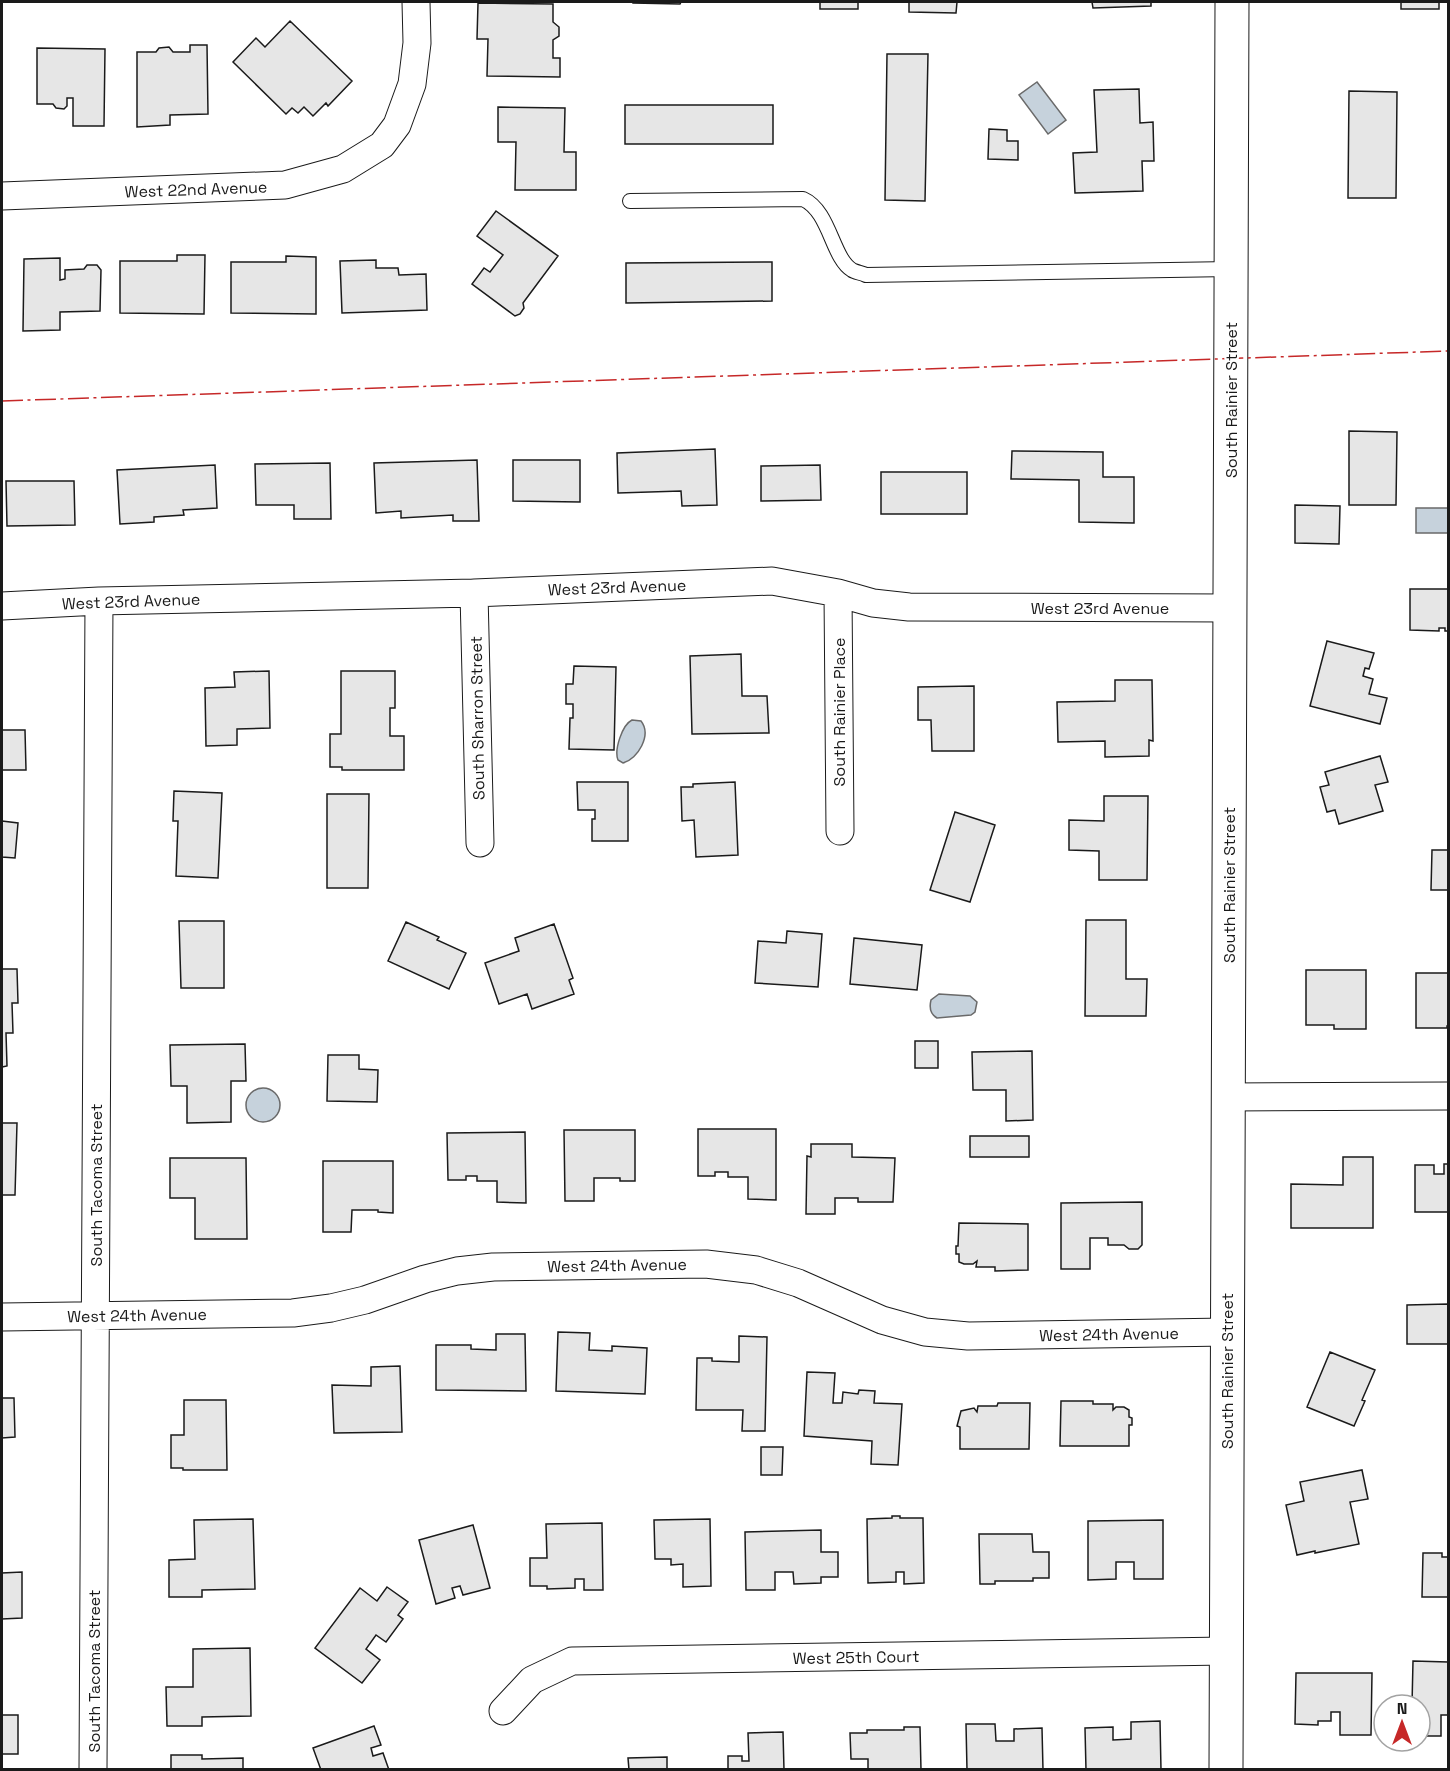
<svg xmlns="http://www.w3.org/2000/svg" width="1450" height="1771" viewBox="0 0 1450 1771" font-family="'Space Grotesk',sans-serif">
  <rect width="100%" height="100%" fill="#fff"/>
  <path fill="#c6d2dc" stroke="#6a6a6a" stroke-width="1.5" d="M 1037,82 L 1066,120 L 1048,134 L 1019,95 Z
    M 1416,508 L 1448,508 L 1448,533 L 1416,533 Z
    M 632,720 L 641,721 C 652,735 638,759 623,763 L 618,760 C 614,750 622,725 632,720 Z
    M 939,994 L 970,996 L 977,1002 L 975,1012 L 971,1015 L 937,1018 C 930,1014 929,1008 931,1000 Z
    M246 1105a17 17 0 1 1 34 0a17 17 0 1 1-34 0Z"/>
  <path fill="#e6e6e6" stroke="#1a1a1a" stroke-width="1.5" d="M 633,2 L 681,2 L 680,4 L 633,3 Z
    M 820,2 L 858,2 L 858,9 L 820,9 Z
    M 909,2 L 957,2 L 956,13 L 909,12 Z
    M 1092,2 L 1151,2 L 1151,6 L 1093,8 Z
    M 1401,2 L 1439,2 L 1439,9 L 1401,9 Z
    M 478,3 L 553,4 L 553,22 L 559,27 L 559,36 L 553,40 L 553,58 L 560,58 L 560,77 L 487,76 L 488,39 L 477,39 Z
    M 290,21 L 352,81 L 328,106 L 326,103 L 313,116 L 304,107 L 298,113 L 292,108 L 286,114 L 233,62 L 256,38 L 265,47 Z
    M 190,45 L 207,45 L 208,114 L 170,115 L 170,125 L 137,127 L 137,52 L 156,52 L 159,48 L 169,47 L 173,52 L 190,52 Z
    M 37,48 L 105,49 L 104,126 L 73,126 L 73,98 L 67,98 L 67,106 L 64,109 L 56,108 L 53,104 L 37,104 Z
    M 887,54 L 928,54 L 925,201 L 885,200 Z
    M 1139,89 L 1140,123 L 1153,122 L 1154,161 L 1142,161 L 1143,191 L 1075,193 L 1073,153 L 1097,152 L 1094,90 Z
    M 1349,91 L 1397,92 L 1396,198 L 1348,198 Z
    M 625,105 L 773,105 L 773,144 L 625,144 Z
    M 498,107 L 565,108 L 564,152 L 576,152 L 576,190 L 515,190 L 516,142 L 498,142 Z
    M 989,129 L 1007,130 L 1007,141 L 1018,141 L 1018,160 L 988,159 Z
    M 496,211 L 558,256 L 523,303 L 524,308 L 520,314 L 515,316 L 472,284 L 484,268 L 490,272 L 503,255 L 477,236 Z
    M 177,255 L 205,255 L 204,314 L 120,313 L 120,261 L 177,261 Z
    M 286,256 L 316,257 L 316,314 L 231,313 L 231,262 L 286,262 Z
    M 60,258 L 60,280 L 65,279 L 65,270 L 84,269 L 87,265 L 97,265 L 101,270 L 100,311 L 60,312 L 60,330 L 23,331 L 24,259 Z
    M 376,260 L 376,268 L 398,268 L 399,275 L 426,274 L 427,310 L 342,313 L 340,261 Z
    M 772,262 L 772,301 L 626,303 L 626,263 Z
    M 1349,431 L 1397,432 L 1396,505 L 1349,505 Z
    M 715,449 L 717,505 L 682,506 L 681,491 L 618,493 L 617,453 Z
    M 1012,451 L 1103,452 L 1103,477 L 1134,477 L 1134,523 L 1079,522 L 1079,480 L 1011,479 Z
    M 477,460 L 479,521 L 453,521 L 453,515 L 401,518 L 401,511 L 376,513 L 374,463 Z
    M 513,460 L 580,460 L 580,502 L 513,501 Z
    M 330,463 L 331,519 L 294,519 L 294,505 L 256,505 L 255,464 Z
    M 215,465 L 217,508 L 183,510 L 184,515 L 154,517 L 154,522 L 120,524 L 117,470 Z
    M 820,465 L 821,500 L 761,501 L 761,466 Z
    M 881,472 L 967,472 L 967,514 L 881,514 Z
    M 6,481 L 74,481 L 75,525 L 7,526 Z
    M 1295,505 L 1340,506 L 1339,544 L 1295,543 Z
    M 1410,589 L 1448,589 L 1448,631 L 1445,631 L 1445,628 L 1439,628 L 1439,631 L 1410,630 Z
    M 1327,641 L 1374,653 L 1369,669 L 1365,668 L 1363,676 L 1373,679 L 1369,694 L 1387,698 L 1380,724 L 1310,706 Z
    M 741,654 L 742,696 L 767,696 L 769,733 L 692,734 L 690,656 Z
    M 574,666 L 616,667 L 614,750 L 569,749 L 570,718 L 573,718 L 573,704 L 566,704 L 566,684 L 573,684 Z
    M 269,671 L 270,728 L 237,729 L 237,745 L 206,746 L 205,688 L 235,687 L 234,672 Z
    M 341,671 L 395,671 L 395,708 L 390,708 L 390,736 L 404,736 L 404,770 L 342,770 L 342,767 L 330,767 L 330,734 L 341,734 Z
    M 1115,680 L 1152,680 L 1153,741 L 1149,740 L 1149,756 L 1105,757 L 1105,741 L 1058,742 L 1057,702 L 1115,701 Z
    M 974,686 L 974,751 L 932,751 L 931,720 L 918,720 L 918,687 Z
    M 2,730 L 25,730 L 26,770 L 2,770 Z
    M 1380,756 L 1388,782 L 1375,785 L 1383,811 L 1339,824 L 1335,810 L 1327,812 L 1320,787 L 1329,785 L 1325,772 Z
    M 577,782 L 628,782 L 628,841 L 592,841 L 592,819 L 595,819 L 595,810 L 578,810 Z
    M 735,782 L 738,855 L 696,857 L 694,820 L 682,821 L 681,787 L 693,787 L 693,784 Z
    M 174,791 L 222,793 L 218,878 L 176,876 L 178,821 L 173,821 Z
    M 327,794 L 369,794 L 368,888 L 327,888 Z
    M 1104,796 L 1148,796 L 1147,880 L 1099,880 L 1099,851 L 1069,850 L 1069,820 L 1104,821 Z
    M 955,812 L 995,825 L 970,902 L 930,890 Z
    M 2,821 L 18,823 L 15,858 L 2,857 Z
    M 1432,850 L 1448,850 L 1448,890 L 1431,890 Z
    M 1086,920 L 1126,920 L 1126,979 L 1147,979 L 1146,1016 L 1085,1016 Z
    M 179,921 L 224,921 L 224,988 L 181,988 Z
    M 406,922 L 439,937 L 437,940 L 466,953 L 449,989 L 388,961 Z
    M 554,924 L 573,978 L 569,980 L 574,994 L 532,1009 L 527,994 L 499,1004 L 485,963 L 519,951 L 515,938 Z
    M 787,931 L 822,934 L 818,987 L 755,983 L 758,941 L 786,943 Z
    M 854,938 L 922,945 L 917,990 L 850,984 Z
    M 2,969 L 17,969 L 18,1003 L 12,1003 L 13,1033 L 6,1033 L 7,1066 L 2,1067 Z
    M 1306,970 L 1366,970 L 1366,1029 L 1334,1029 L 1334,1025 L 1306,1025 Z
    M 1416,973 L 1448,973 L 1448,1026 L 1447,1026 L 1447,1028 L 1416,1028 Z
    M 915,1041 L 938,1041 L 938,1068 L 915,1068 Z
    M 245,1044 L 246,1081 L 231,1081 L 231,1122 L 187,1123 L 187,1086 L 171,1086 L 170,1045 Z
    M 1032,1051 L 1033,1120 L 1006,1121 L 1006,1090 L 973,1090 L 972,1052 Z
    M 328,1055 L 359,1055 L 359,1069 L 378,1070 L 377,1102 L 327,1101 Z
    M 2,1123 L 17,1123 L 15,1195 L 2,1195 Z
    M 698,1129 L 776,1129 L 776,1200 L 748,1199 L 748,1177 L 728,1177 L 728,1172 L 715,1172 L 715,1176 L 698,1176 Z
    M 564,1130 L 635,1130 L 635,1181 L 620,1181 L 620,1178 L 594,1178 L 594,1201 L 565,1201 Z
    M 525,1132 L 526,1203 L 497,1202 L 497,1181 L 477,1181 L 477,1176 L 466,1176 L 466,1180 L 448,1180 L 447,1133 Z
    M 970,1136 L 1029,1136 L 1029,1157 L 970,1157 Z
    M 811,1144 L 852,1144 L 852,1157 L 895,1158 L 893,1202 L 858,1202 L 858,1198 L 835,1198 L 835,1214 L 806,1214 L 807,1156 L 811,1157 Z
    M 1343,1157 L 1373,1157 L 1373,1228 L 1291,1228 L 1291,1184 L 1343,1185 Z
    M 170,1158 L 246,1158 L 247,1239 L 195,1239 L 195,1198 L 170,1198 Z
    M 323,1161 L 393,1161 L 393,1213 L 378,1212 L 378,1210 L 352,1210 L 351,1232 L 323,1232 Z
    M 1444,1164 L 1448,1164 L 1448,1212 L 1415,1212 L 1415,1165 L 1434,1165 L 1434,1174 L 1444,1174 Z
    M 1142,1202 L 1142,1245 L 1138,1249 L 1129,1249 L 1124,1245 L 1108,1245 L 1108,1238 L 1090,1238 L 1090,1269 L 1061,1269 L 1061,1203 Z
    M 959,1223 L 1028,1224 L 1028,1270 L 995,1271 L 995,1267 L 976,1267 L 977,1261 L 973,1264 L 964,1264 L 959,1262 L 959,1254 L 956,1254 L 956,1246 L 958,1246 Z
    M 1448,1304 L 1448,1344 L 1407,1344 L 1407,1305 Z
    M 558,1332 L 590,1333 L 589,1350 L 612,1351 L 612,1346 L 647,1348 L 645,1394 L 556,1391 Z
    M 496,1334 L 525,1334 L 526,1391 L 436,1390 L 436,1345 L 471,1345 L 471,1349 L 496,1350 Z
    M 739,1336 L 767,1337 L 765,1431 L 742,1431 L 743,1410 L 696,1410 L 697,1358 L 712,1358 L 712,1361 L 739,1362 Z
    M 1330,1352 L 1375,1370 L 1362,1400 L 1365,1401 L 1354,1426 L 1307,1407 Z
    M 400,1366 L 402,1432 L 334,1433 L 332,1385 L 371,1386 L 371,1367 Z
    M 807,1372 L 835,1373 L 833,1403 L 842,1403 L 843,1392 L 858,1394 L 859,1390 L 875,1391 L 874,1403 L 902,1404 L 898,1465 L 871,1464 L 872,1441 L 804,1436 Z
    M 2,1398 L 14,1398 L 15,1437 L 2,1438 Z
    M 184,1400 L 226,1400 L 227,1470 L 183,1470 L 183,1468 L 171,1468 L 171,1435 L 184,1435 Z
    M 1061,1401 L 1093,1401 L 1093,1404 L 1113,1404 L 1113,1410 L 1116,1407 L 1124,1407 L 1129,1410 L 1129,1417 L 1132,1418 L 1132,1425 L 1129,1425 L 1129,1446 L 1060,1446 Z
    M 998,1403 L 1030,1403 L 1029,1449 L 960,1449 L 960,1427 L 957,1426 L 961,1411 L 974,1408 L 977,1412 L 978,1406 L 997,1406 Z
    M 761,1447 L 783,1447 L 782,1475 L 761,1475 Z
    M 1362,1470 L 1368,1499 L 1350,1502 L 1359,1544 L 1315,1553 L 1315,1551 L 1297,1555 L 1286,1505 L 1304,1501 L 1300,1482 Z
    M 892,1516 L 900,1516 L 900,1518 L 923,1518 L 924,1583 L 904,1584 L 904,1572 L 896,1572 L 896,1582 L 868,1583 L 867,1519 L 892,1518 Z
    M 253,1519 L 255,1589 L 202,1590 L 202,1597 L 169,1597 L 169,1560 L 195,1559 L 194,1520 Z
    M 710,1519 L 711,1586 L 683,1587 L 683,1564 L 671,1565 L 671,1559 L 655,1559 L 654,1520 Z
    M 1163,1520 L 1163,1579 L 1134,1579 L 1134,1562 L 1116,1562 L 1116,1579 L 1088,1580 L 1088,1521 Z
    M 602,1523 L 603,1590 L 584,1590 L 584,1579 L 575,1579 L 575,1588 L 547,1589 L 547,1586 L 530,1586 L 530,1558 L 547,1558 L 546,1524 Z
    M 473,1525 L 490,1588 L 463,1595 L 460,1586 L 452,1588 L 455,1598 L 436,1604 L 419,1540 Z
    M 821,1530 L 821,1552 L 838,1552 L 838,1577 L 821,1577 L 821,1583 L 794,1584 L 793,1572 L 775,1572 L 775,1590 L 746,1590 L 745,1532 Z
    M 979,1534 L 1032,1534 L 1033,1552 L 1049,1552 L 1049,1578 L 1033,1578 L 1033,1581 L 995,1581 L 995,1584 L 980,1584 Z
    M 1423,1553 L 1442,1553 L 1442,1557 L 1448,1557 L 1448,1597 L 1422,1597 Z
    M 22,1572 L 22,1618 L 2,1619 L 2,1573 Z
    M 387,1587 L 408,1602 L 398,1615 L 403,1619 L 386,1642 L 376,1635 L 366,1649 L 380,1660 L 362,1683 L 315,1648 L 360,1588 L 377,1601 Z
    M 250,1648 L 251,1716 L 202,1717 L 202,1726 L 167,1726 L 166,1687 L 193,1687 L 193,1649 Z
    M 1413,1661 L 1448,1662 L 1448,1715 L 1441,1715 L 1441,1736 L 1420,1736 L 1420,1705 L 1412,1705 Z
    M 1296,1673 L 1372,1673 L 1371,1735 L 1340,1735 L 1340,1712 L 1331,1712 L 1331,1721 L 1318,1721 L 1318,1725 L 1295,1724 Z
    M 2,1715 L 18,1715 L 18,1754 L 2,1754 Z
    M 1160,1721 L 1161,1770 L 1086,1770 L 1085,1728 L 1113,1727 L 1113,1740 L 1131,1739 L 1131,1722 Z
    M 966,1724 L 995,1724 L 996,1741 L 1014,1741 L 1014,1729 L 1042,1728 L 1043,1770 L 967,1770 Z
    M 374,1726 L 381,1745 L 371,1748 L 373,1756 L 383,1753 L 389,1770 L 321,1770 L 313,1748 Z
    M 904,1727 L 920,1727 L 921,1770 L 868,1770 L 868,1759 L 851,1759 L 850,1733 L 867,1733 L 867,1730 L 904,1730 Z
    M 783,1732 L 784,1770 L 728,1770 L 728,1756 L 742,1756 L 742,1761 L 749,1761 L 748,1733 Z
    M 171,1755 L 202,1755 L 202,1759 L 243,1758 L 243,1770 L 171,1770 Z
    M 667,1757 L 667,1770 L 629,1770 L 628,1758 Z"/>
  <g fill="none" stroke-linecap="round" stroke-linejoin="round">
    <g stroke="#1a1a1a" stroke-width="16">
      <path id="service" d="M 630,201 L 803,199 C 830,211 832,258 852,270 C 855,272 862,273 866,275 L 1231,269"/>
    </g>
    <g stroke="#1a1a1a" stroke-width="29">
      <path id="minor" d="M 2,196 L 285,185 L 343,169 L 382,145 L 397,125 L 412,84 L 417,43 L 416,2
        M 474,593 L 480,843
        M 838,593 L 840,831
        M 2,606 L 99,601 L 474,593 L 772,581 L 838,593 L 873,603 L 909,607 L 1230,608
        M 1228,1097 L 1448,1096
        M 2,1317 L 293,1313 L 331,1308 L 365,1300 L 425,1279 L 457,1271 L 493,1267 L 706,1264 L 756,1270 L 798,1283 L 882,1320 L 925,1332 L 968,1336 L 1227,1332
        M 503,1711 L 532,1680 L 572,1661 L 1226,1651
        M 93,1770 L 99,601"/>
    </g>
    <g stroke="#1a1a1a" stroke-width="35">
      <path id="tertiary" d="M 1226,1770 L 1232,2"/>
    </g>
    <use href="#service" stroke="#fff" stroke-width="14"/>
    <use href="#minor" stroke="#fff" stroke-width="27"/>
    <use href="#tertiary" stroke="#fff" stroke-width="33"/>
    <path stroke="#c62828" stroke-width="1.5" stroke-dasharray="21 4.5 3 4.5" stroke-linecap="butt" d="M 2,401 L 1448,351"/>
  </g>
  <g text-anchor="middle" stroke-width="4.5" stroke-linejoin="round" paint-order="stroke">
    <g font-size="16" fill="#1a1a1a" stroke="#fff">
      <text transform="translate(196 189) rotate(-2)" y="6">West 22nd Avenue</text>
      <text transform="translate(1231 400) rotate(-90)" y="6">South Rainier Street</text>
      <text transform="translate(617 587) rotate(-2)" y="6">West 23rd Avenue</text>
      <text transform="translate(131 601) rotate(-2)" y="6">West 23rd Avenue</text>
      <text x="1100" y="614">West 23rd Avenue</text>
      <text transform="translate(839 712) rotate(-90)" y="6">South Rainier Place</text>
      <text transform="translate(477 718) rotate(-91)" y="6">South Sharron Street</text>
      <text transform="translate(1229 885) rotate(-90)" y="6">South Rainier Street</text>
      <text transform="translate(96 1185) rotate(-90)" y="6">South Tacoma Street</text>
      <text transform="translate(617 1265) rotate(-1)" y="6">West 24th Avenue</text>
      <text transform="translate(137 1315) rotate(-1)" y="6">West 24th Avenue</text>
      <text transform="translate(1109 1334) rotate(-1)" y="6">West 24th Avenue</text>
      <text transform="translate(1227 1371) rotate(-90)" y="6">South Rainier Street</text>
      <text transform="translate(856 1657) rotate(-1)" y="6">West 25th Court</text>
      <text transform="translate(94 1671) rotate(-90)" y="6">South Tacoma Street</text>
    </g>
  </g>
  <rect width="1450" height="1771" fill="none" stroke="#1a1a1a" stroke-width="6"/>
  <g transform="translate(1402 1723)"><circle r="28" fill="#ffffff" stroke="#a3a3a3" stroke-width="1.5"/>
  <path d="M0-4.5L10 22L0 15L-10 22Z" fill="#c62828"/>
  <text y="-9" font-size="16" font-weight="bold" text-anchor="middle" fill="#1a1a1a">N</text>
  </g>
</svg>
